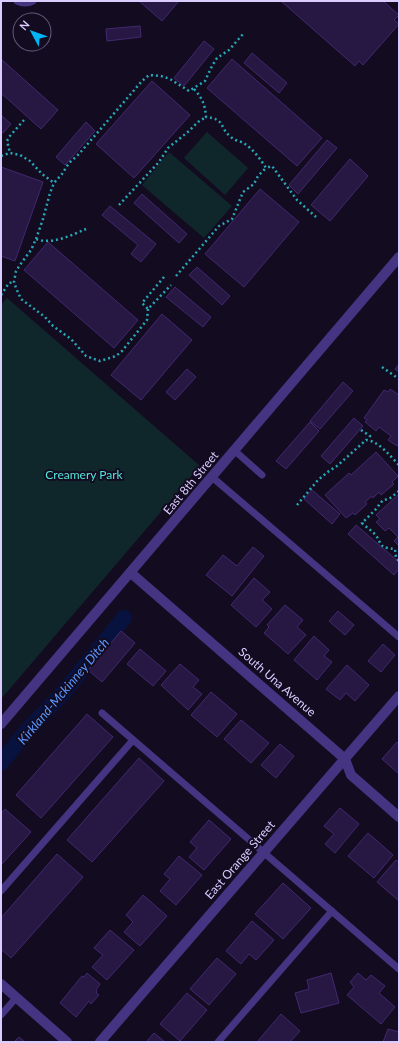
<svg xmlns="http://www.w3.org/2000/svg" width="400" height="1043" viewBox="0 0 400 1043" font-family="Lato,sans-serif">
  <rect width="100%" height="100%" fill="#130c21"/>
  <path fill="#0f272b" d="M 207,132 L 248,168 L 225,195 L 184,158 Z
    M 169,152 L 232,206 L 204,238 L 142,185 Z
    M 7,298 L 200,466 L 1,699 L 1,304 Z"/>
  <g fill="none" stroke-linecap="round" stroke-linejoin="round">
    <path stroke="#07123f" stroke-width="16" d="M 1,763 L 25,733 L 63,693 L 124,618"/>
  </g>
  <path fill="#271743" stroke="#422870" d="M 139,1 L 179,1 L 162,21 Z
    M 281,1 L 383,1 L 399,15 L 394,20 L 399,24 L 363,65 L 359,61 L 355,66 Z
    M 140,26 L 141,37 L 107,41 L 106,29 Z
    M 204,41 L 214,49 L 184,86 L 174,78 Z
    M 252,53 L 287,83 L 279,93 L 244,63 Z
    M 1,59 L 58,110 L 41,129 L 1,93 Z
    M 232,59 L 322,138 L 297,166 L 207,88 Z
    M 152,81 L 190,115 L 134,178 L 96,144 Z
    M 1,115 L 11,124 L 3,133 L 1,131 Z
    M 86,122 L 95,131 L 65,165 L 56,157 Z
    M 327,140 L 337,148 L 298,194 L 289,185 Z
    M 350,159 L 368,176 L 330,221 L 311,205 Z
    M 1,167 L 43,182 L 15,261 L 1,256 Z
    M 260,189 L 299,222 L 244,287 L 205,254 Z
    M 142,194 L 187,234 L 179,243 L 134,203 Z
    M 110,206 L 156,244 L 141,262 L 131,254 L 138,245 L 102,215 Z
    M 48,242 L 138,320 L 114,348 L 24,270 Z
    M 197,267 L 230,296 L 222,305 L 189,275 Z
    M 175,287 L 211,317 L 203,327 L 166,297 Z
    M 162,314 L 192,340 L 141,400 L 111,375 Z
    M 399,364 L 399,372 L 395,369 Z
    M 187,369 L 196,377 L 175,400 L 166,392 Z
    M 343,382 L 353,391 L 320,429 L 310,421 Z
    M 390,389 L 399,395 L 399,443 L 397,446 L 388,440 L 391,436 L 379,427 L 376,431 L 365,422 L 367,420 L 364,418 L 384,390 L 388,392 Z
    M 354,418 L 363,426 L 330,464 L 321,456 Z
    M 310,422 L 319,431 L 286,469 L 276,461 Z
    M 376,452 L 398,476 L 392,482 L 394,484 L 381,495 L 379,492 L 373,498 L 372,496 L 365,502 L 367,504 L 355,515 L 353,513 L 346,518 L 325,495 L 349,473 L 351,475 Z
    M 312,490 L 340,514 L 332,524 L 304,499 Z
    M 399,494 L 399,546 L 394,541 L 398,537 L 389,528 L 385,531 L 376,522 L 380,519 L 376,515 Z
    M 356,525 L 399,562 L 399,569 L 394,575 L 348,534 Z
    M 253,547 L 264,556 L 232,596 L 206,575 L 223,555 L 237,566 Z
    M 254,578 L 270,592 L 262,600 L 272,609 L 256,627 L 231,605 Z
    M 285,605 L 303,620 L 297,627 L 306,635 L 288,654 L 264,633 L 269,627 L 267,625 Z
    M 338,611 L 354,625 L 345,635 L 329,621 Z
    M 121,631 L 135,643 L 102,682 L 88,670 Z
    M 314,636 L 329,650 L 324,656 L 332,662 L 317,680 L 294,660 Z
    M 383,644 L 395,655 L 381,672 L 368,661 Z
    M 140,649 L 166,671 L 153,686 L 127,664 Z
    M 180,664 L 199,680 L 193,687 L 202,694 L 188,710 L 161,685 Z
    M 347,665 L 369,685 L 355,701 L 346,693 L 340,700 L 326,689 Z
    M 211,692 L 237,714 L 217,737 L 191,715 Z
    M 87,714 L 113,737 L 41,818 L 16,795 Z
    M 241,720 L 269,743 L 251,763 L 224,739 Z
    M 397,742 L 399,744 L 399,774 L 382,759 Z
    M 280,744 L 294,756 L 276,778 L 261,765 Z
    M 139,758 L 164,781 L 92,862 L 67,840 Z
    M 340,808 L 359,824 L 335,853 L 325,844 L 334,834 L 324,826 Z
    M 5,809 L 31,832 L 1,865 L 1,814 Z
    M 209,820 L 231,839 L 204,870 L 189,857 L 197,848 L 190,842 Z
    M 368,833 L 393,855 L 374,878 L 348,856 Z
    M 57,854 L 83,877 L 11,958 L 1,949 L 1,918 Z
    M 179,856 L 202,875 L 176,905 L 160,891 L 170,879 L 164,874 Z
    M 396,860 L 399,862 L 399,901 L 377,882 Z
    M 283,883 L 311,908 L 283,939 L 255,914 Z
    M 143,895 L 167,916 L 140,946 L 124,932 L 133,922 L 126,915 Z
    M 252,921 L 274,940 L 256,960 L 249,954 L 241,964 L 226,951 Z
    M 110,930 L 134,950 L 107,980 L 92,967 L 103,955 L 94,948 Z
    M 217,958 L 236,974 L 209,1005 L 190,989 Z
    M 87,973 L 100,984 L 96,990 L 97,992 L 96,993 L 99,995 L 91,1004 L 89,1001 L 76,1017 L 60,1003 L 82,976 L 84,977 Z
    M 331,973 L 339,1003 L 301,1013 L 295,993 L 309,989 L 307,980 Z
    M 358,973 L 366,980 L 371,975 L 385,986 L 379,993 L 395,1007 L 381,1024 L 347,995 L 354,987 L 350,982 Z
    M 187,993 L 207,1010 L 180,1041 L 160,1024 Z
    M 281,1014 L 300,1031 L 290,1042 L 257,1042 Z
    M 388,1029 L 399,1032 L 399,1042 L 383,1042 Z
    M 154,1033 L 165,1042 L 146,1042 Z
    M 19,1037 L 25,1042 L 14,1042 Z"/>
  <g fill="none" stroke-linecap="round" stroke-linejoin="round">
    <path stroke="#27a8b7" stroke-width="2.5" stroke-dasharray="2 3" stroke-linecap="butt" d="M 194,89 C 202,98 205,104 206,117 C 226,119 219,128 231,137 C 235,141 241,141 245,144 C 253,149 261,160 266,168 L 272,166 L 297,200 L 316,217
      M 24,120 L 9,137 L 7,141 L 10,153 L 20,155 L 30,161 L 42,174 L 54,183
      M 1,156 L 10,153
      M 119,205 L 159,162 L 168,148 L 189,131 L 198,122 L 206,117
      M 86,229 C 72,235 52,245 36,239 L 31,250 L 22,262 L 16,271 L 14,282 L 16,288 L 21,299 L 45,317 L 53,326 L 71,339 L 86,356 L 100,361 L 116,356 L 122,351 L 147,320 L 148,309
      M 36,239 L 43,219 L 50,193 L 54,183 L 62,174 L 69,163 L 79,154 L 142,81 L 149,75 L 161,76 L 170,79 L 189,91 L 205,81 L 212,66 L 217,58 L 229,50 L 243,34
      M 176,276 L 219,226 L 232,219 L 243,192 L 254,184 L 258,176 L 266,168
      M 164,277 L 142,303 L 148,309 L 171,285
      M 1,295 L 9,283 L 14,282
      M 382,367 L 399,379
      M 361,430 L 370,436 L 369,440
      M 399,491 L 389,499 L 383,500 L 379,505 L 377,508 L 362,523 C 366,527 374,532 377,537 C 383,548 381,547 395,549 L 396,558 L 399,561
      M 297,505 L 318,480 L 329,471 L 337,466 L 366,440 C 379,441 390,456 399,465"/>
    <path stroke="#443482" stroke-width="7" d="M 17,1 C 23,4 27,4 33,1
      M 235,451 L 262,475
      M 212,477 L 399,637
      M 102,713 L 399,969
      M 1,891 L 133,740
      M 1,1015 L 16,998
      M 218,1042 L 332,911"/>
    <path stroke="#443482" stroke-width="10" d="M 131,573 L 345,759 L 351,775 L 399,817
      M 1,984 L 67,1042
      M 100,1042 L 399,696"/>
    <path stroke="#443482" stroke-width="10" d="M 1,724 L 399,257"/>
  </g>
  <g text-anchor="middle" stroke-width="4" stroke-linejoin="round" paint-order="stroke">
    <g font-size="12" fill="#52e5d8" stroke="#130c21">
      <text x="84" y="479">Creamery Park</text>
    </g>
    <g font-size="12" fill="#daccff" stroke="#130c21">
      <text transform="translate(191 483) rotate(-50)" y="4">East 8th Street</text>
      <text transform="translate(277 682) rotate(41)" y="4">South Una Avenue</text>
      <text transform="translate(240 860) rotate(-49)" y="4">East Orange Street</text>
    </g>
    <g font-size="13" font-style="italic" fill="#5a97ff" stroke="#130c21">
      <text transform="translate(63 691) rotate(-50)" y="5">Kirkland-Mckinney Ditch</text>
    </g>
  </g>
  <rect width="400" height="1043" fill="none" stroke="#daccff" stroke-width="4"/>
  <g transform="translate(32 32) rotate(311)"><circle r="19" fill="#130c21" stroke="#63597a"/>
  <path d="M0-3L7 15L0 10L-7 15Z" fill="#00b5f7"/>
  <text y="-6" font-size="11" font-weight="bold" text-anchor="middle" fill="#daccff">N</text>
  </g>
</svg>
